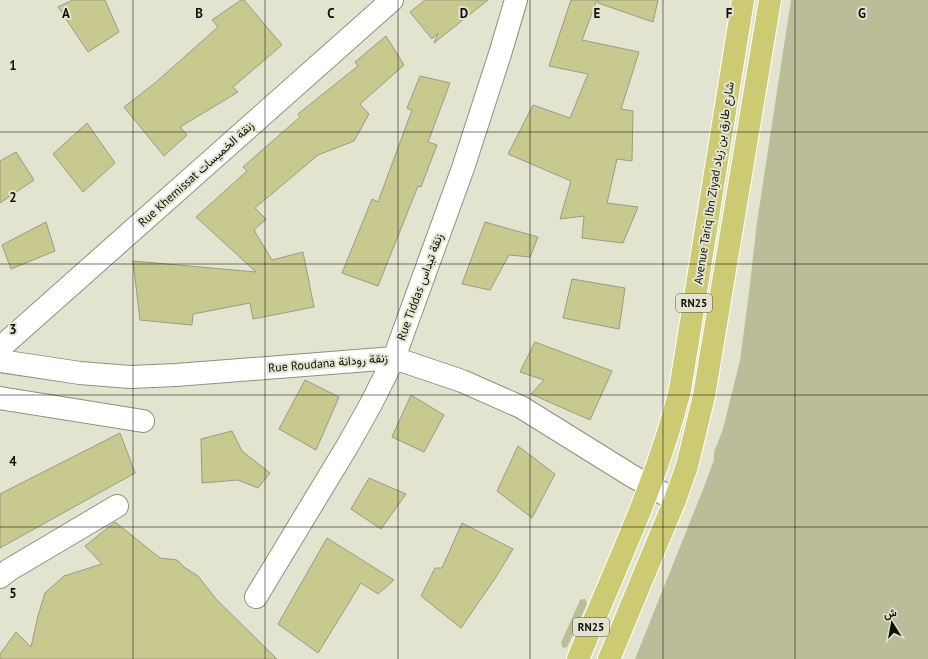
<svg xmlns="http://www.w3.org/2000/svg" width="928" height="659" viewBox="0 0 928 659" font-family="'PT Sans',Vazirmatn,sans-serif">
  <rect width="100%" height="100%" fill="#e3e4d0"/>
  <path fill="#bbbc98" d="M 791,0 L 928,0 L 928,659 L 635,659 L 704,487 L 714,460 L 714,452 L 723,429 L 740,360 L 748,301 L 757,222 Z
    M 582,599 L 585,599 L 587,604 L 567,647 L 563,648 L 561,643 L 580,600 Z"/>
  <path fill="#c8c98f" stroke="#9a9a88" d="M 73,0 L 105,0 L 119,32 L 88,52 L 58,7 Z
    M 241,0 L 244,0 L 282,45 L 233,87 L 238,92 L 180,127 L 187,135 L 164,156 L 124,107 L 155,83 L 218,27 L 212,20 Z
    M 425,0 L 488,0 L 434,43 L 438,33 L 432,39 L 410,12 Z
    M 571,0 L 597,0 L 582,40 L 639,52 L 621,109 L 633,111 L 632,161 L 617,159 L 607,203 L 638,207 L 623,243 L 582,238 L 584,216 L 560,219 L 571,181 L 508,154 L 533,105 L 570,118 L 588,74 L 549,66 Z
    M 598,0 L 658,0 L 653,22 L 598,3 Z
    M 386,36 L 404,65 L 360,104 L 369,114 L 354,141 L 318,155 L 255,208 L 266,219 L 254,230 L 272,260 L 303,252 L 314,307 L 253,319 L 250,303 L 193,314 L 192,325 L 140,320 L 133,261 L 256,272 L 196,217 L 247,171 L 243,167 L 300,117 L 298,114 L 358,66 L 355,62 Z
    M 420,76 L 450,83 L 428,142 L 437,145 L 421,187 L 418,186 L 378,286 L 342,273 L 372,199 L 378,202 L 412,110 L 407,108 Z
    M 87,123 L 115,163 L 83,192 L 53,154 Z
    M 16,152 L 34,180 L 0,203 L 0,161 Z
    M 46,222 L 55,251 L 11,269 L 2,245 Z
    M 485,222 L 538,237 L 530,257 L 509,255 L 490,290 L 462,284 Z
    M 572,279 L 625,288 L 619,329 L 563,318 Z
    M 535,342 L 612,371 L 590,420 L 531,394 L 544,380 L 520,372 Z
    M 305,380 L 339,397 L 316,450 L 279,429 Z
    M 411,395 L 444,415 L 424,452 L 392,437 Z
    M 232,431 L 242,451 L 270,473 L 258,488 L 238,480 L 202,483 L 201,439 Z
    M 120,433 L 135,473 L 0,548 L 0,494 Z
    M 518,446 L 555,474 L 532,518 L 497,491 Z
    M 369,478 L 406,494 L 381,529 L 351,509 Z
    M 115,522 L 160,558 L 177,560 L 184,567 L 198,576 L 216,599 L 277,659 L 0,659 L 0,654 L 16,632 L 31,647 L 38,616 L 45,593 L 64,576 L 102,564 L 85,546 Z
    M 462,523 L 513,549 L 496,577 L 461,628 L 421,596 L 435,568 L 442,568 Z
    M 327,538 L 394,580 L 378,594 L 361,583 L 318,653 L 278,624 Z"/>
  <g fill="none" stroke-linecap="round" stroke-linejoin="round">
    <g stroke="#90907e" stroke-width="24">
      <path id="minor" d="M 0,348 L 392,0
        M 0,361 L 80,373 L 130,377 L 176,375 L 394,358 L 462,381 L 521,407 L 632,476 L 675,500
        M 0,398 L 143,421
        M 0,577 L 9,570 L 117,506
        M 256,597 L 348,445 L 371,404 L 394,358 L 463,168 L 500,54 L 516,0"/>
    </g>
    <g stroke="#fff" stroke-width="24">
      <path id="major" d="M 578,659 C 614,570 657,483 680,390 L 743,0
        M 609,659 L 675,500 L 687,466 L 704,396 L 770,0"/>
    </g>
    <use href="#minor" stroke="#fff" stroke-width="22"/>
    <use href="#major" stroke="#cccb74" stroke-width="22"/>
  </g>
  <path fill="none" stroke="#10100a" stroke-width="1" stroke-opacity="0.55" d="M 133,0 L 133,659M 265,0 L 265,659M 398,0 L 398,659M 530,0 L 530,659M 663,0 L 663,659M 795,0 L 795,659M 0,132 L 928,132M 0,264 L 928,264M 0,395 L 928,395M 0,527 L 928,527"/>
  <g text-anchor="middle" stroke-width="4" stroke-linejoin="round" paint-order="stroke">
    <g fill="#e3e4d0" stroke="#4f5045" stroke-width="1">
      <rect x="676" y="294" width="36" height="18" rx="3"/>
      <rect x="573" y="618" width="36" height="18" rx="3"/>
    </g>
    <g font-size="11" font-weight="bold" fill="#10100a">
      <text x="694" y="307">RN25</text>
      <text x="591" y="631">RN25</text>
    </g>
    <g font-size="12" fill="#10100a" stroke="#e3e4d0">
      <text transform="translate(196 174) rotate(-42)" y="4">Rue Khemissat زنقة الخميسات</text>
      <text transform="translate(714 183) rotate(-81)" y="4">Avenue Tariq Ibn Ziyad شارع طارق بن زياد</text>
      <text transform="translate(420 287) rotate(-70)" y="4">Rue Tiddas زنقة تيداس</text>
      <text transform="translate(328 363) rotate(-5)" y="4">Rue Roudana زنقة رودانة</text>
    </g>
  </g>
  <g font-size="13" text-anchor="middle" font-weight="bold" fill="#10100a" stroke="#e3e4d0" stroke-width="4" stroke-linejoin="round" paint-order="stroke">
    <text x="66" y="18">A</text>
    <text x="199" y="18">B</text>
    <text x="331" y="18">C</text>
    <text x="464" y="18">D</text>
    <text x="597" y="18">E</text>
    <text x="729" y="18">F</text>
    <text x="862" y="18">G</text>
    <text x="13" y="70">1</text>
    <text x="13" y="202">2</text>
    <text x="13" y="334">3</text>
    <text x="13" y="466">4</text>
    <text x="13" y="598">5</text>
  </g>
  <g transform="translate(892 623) rotate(349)" stroke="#e3e4d0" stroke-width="3" paint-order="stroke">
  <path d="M0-3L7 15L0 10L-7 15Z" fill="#10100a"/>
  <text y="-6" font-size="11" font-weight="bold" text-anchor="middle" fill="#10100a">ش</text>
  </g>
</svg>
